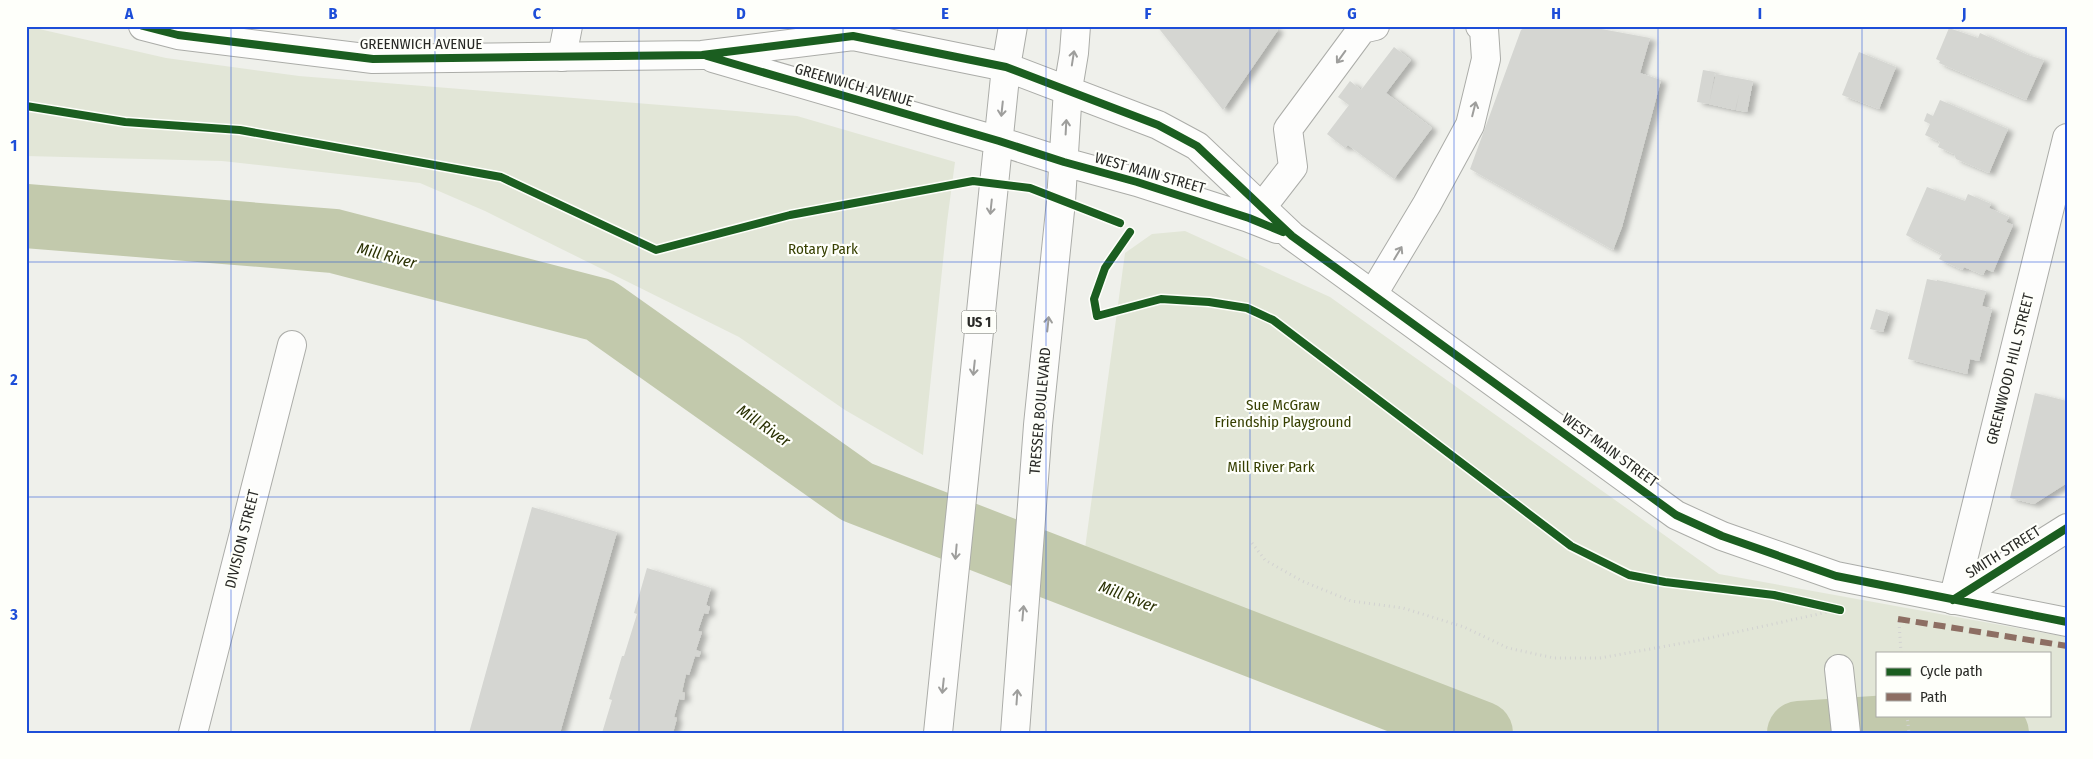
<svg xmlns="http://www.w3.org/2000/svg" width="2093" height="759" viewBox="0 0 2093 759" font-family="'Fira Sans Condensed',sans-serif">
  <defs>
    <filter id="shadow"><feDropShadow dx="5.5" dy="3" stdDeviation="2.5" flood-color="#0004"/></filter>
  </defs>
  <rect width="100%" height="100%" fill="#eff0eb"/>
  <path fill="#e2e6d7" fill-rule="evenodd" d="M 26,26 L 166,58 L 299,76 L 797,116 L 955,162 L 947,222 L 923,455 L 845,410 L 739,337 L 485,211 L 420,183 L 222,161 L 26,156 Z
    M 1185,231 L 1330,297 L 1719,574 L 2067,637 L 2067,733 L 1886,733 L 1885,727 L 1799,733 L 1481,733 L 1081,578 L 1125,253 L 1152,234 ZM 1877,653 L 2049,653 L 2049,715 L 1877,715 Z"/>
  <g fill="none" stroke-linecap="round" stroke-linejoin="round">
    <path stroke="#c2c9ac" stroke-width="64" d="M 26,216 L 334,241 L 600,310 L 857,492 L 1481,733
      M 1799,733 L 1966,722 L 1997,733"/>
  </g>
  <path fill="#d5d6d2" filter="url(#shadow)" d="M 1157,26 L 1274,26 L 1278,30 L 1223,110 Z
    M 1527,26 L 1585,26 L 1650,38 L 1640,73 L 1661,80 L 1622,227 L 1613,250 L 1470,169 L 1521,30 Z
    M 1949,28 L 1978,38 L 1980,33 L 2028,55 L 2044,60 L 2026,100 L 1939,63 L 1940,61 L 1936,59 Z
    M 1394,47 L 1411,60 L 1386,93 L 1432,128 L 1394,179 L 1348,145 L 1345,148 L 1327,134 L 1349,105 L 1338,97 L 1350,81 L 1361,90 Z
    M 1859,52 L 1896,67 L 1879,109 L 1842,95 Z
    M 1703,70 L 1715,72 L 1709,104 L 1697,102 Z
    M 1716,74 L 1753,81 L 1747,112 L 1736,110 L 1739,94 L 1735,110 L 1709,104 Z
    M 1940,100 L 2008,129 L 1989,173 L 1956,159 L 1954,154 L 1938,147 L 1940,142 L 1925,135 L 1930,124 L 1924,121 L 1927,113 L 1933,116 Z
    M 1927,187 L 1965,201 L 1968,194 L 1991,204 L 1989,208 L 2009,217 L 2006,222 L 2013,225 L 1993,272 L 1986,269 L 1983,275 L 1964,267 L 1962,270 L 1939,259 L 1942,254 L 1906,235 Z
    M 1927,279 L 1937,281 L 1937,280 L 1986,291 L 1982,306 L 1992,309 L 1979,361 L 1970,359 L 1967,374 L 1908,359 Z
    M 1876,309 L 1889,313 L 1883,332 L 1870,329 Z
    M 2035,393 L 2067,401 L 2067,483 L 2034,504 L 2010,498 Z
    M 532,507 L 617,532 L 560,733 L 469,733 Z
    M 647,568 L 711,588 L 706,605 L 710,607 L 708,614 L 704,613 L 698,631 L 702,632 L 696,650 L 701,652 L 699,657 L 695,656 L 689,675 L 686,674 L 682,692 L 685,693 L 684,700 L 679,699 L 674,717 L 677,718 L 673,733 L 602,733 L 612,700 L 609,699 L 622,656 L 624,656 L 637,614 L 634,613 Z"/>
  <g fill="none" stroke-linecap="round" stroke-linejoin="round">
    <g stroke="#abaca8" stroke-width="30">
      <path id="minor" d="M 562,57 L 568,26
        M 1262,207 L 1293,167 L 1288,129 L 1362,29 L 1375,26
        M 1373,294 L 1427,204 L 1470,125 L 1486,59 L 1484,29 L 1480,26
        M 1953,600 L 2067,138
        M 1953,600 L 2067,528
        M 1839,669 L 1846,733
        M 193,733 L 292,345"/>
    </g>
    <g stroke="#abaca8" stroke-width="30">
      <path id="major" d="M 143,26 L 178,35 L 373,59 L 702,55 L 853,36 L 1006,67 L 1158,125 L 1197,146 L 1292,236 L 1676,515 L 1722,536 L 1836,576 L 2067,622
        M 713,58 L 999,141 L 1064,162 L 1137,182 L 1249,218 L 1277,229
        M 938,733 L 1006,67 L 1013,26
        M 1015,733 L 1038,425 L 1061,201 L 1068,89 L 1074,53 L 1076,26"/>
    </g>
    <path stroke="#d2d2d1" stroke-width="3" stroke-dasharray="1 4" stroke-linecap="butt" d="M 1252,543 L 1265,560 L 1302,581 L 1351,601 L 1403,608 L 1464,627 L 1508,648 L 1554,658 L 1600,658 L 1700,640 L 1837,610
      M 1899,622 L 1901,653
      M 1907,715 L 1909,733"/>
    <use href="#minor" stroke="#fdfdfc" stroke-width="28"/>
    <use href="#major" stroke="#fdfdfc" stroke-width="28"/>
    <path stroke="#8d6e63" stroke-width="6" stroke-dasharray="12 6" stroke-linecap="butt" d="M 1898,619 L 2067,646"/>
    <g stroke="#fefffa" stroke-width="11">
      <path id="cycleway" d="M 143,26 L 178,35 L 373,59 L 702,55 L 853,36 L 1006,67 L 1158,125 L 1197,146 L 1292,236 L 1676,515 L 1722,536 L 1836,576 L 2067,622
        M 707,56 L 999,141 L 1064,162 L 1137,182 L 1249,218 L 1283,232
        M 26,106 L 125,122 L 240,130 L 501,177 L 656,250 L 790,215 L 973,181 L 1030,188 L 1120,223
        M 1130,232 L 1105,268 L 1094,299 L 1097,316 L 1161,299 L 1209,302 L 1247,308 L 1273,320 L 1571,546 L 1629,575 L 1665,582 L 1774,595 L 1840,610
        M 1953,600 L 2067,528"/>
    </g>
    <use href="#cycleway" stroke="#1b5e20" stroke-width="8"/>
  </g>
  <defs><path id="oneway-shaft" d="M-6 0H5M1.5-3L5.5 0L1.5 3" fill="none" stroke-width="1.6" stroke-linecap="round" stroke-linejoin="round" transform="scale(1.25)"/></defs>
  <g stroke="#9e9e9c">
    <use href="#oneway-shaft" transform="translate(1341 57) rotate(126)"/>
    <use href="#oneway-shaft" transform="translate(1073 58) rotate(-81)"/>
    <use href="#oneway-shaft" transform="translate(1002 109) rotate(96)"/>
    <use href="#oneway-shaft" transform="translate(1474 109) rotate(-76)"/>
    <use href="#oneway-shaft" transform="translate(1066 127) rotate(-87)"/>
    <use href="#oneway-shaft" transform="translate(991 207) rotate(96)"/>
    <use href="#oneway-shaft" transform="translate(1398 253) rotate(-59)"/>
    <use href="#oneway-shaft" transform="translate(1048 324) rotate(-84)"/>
    <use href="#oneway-shaft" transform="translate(974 368) rotate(96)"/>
    <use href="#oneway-shaft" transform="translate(956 552) rotate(95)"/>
    <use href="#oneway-shaft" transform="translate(1023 613) rotate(-85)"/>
    <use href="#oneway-shaft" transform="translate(943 686) rotate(96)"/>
    <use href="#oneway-shaft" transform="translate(1017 697) rotate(-86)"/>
  </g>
  <path fill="none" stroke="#1d4ed8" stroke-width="1" stroke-opacity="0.55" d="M 231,26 L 231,733M 435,26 L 435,733M 639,26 L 639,733M 843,26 L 843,733M 1046,26 L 1046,733M 1250,26 L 1250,733M 1454,26 L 1454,733M 1658,26 L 1658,733M 1862,26 L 1862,733M 26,262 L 2067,262M 26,497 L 2067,497"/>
  <g text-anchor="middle" stroke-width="4.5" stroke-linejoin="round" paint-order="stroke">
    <rect fill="#fefffa" stroke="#696a66" stroke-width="1" x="961.5" y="310.5" width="35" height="23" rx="4"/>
    <g font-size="14" font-weight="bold" fill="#292a26">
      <text x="979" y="327">US 1</text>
    </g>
    <g font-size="15" fill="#292a26" stroke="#fefffa">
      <text x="421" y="49">GREENWICH AVENUE</text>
      <text transform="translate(854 85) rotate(16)" y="5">GREENWICH AVENUE</text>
      <text transform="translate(1150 173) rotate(16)" y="5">WEST MAIN STREET</text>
      <text transform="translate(2010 369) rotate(-76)" y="5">GREENWOOD HILL STREET</text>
      <text transform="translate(1040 411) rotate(-85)" y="5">TRESSER BOULEVARD</text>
      <text transform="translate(1610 450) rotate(36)" y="5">WEST MAIN STREET</text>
      <text transform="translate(242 539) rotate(-76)" y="5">DIVISION STREET</text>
      <text transform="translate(2003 552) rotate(-32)" y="5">SMITH STREET</text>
    </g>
    <g font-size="15" fill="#363f00" stroke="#fefffa">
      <text x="823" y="254">Rotary Park</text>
      <text x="1283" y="410">Sue McGraw<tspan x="1283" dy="17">Friendship Playground</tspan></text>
      <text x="1271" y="472">Mill River Park</text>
    </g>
    <g font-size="16" font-style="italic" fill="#293002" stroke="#fefffa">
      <text transform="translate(387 255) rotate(15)" y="6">Mill River</text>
      <text transform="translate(764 425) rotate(35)" y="6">Mill River</text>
      <text transform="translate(1128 596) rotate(21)" y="6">Mill River</text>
    </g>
  </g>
  <rect width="2093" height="759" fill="none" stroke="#fefffa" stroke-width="55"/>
  <rect x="1876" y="652" width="175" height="65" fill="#fefffa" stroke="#a9aaa5"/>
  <rect x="1886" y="668" width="25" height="8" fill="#1b5e20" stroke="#a9aaa5"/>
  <text x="1920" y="676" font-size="15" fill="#292a26">Cycle path</text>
  <rect x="1886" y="693" width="25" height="8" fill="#8d6e63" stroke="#a9aaa5"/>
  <text x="1920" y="702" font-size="15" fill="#292a26">Path</text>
  <rect x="28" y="28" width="2038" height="704" fill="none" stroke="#1d4ed8" stroke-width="2"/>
  <g font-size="16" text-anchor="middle" font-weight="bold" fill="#1d4ed8">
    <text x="129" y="19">A</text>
    <text x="333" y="19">B</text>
    <text x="537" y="19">C</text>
    <text x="741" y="19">D</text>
    <text x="945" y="19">E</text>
    <text x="1148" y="19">F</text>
    <text x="1352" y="19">G</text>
    <text x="1556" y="19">H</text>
    <text x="1760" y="19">I</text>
    <text x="1964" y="19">J</text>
    <text x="14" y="151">1</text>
    <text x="14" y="385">2</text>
    <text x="14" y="620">3</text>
  </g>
</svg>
